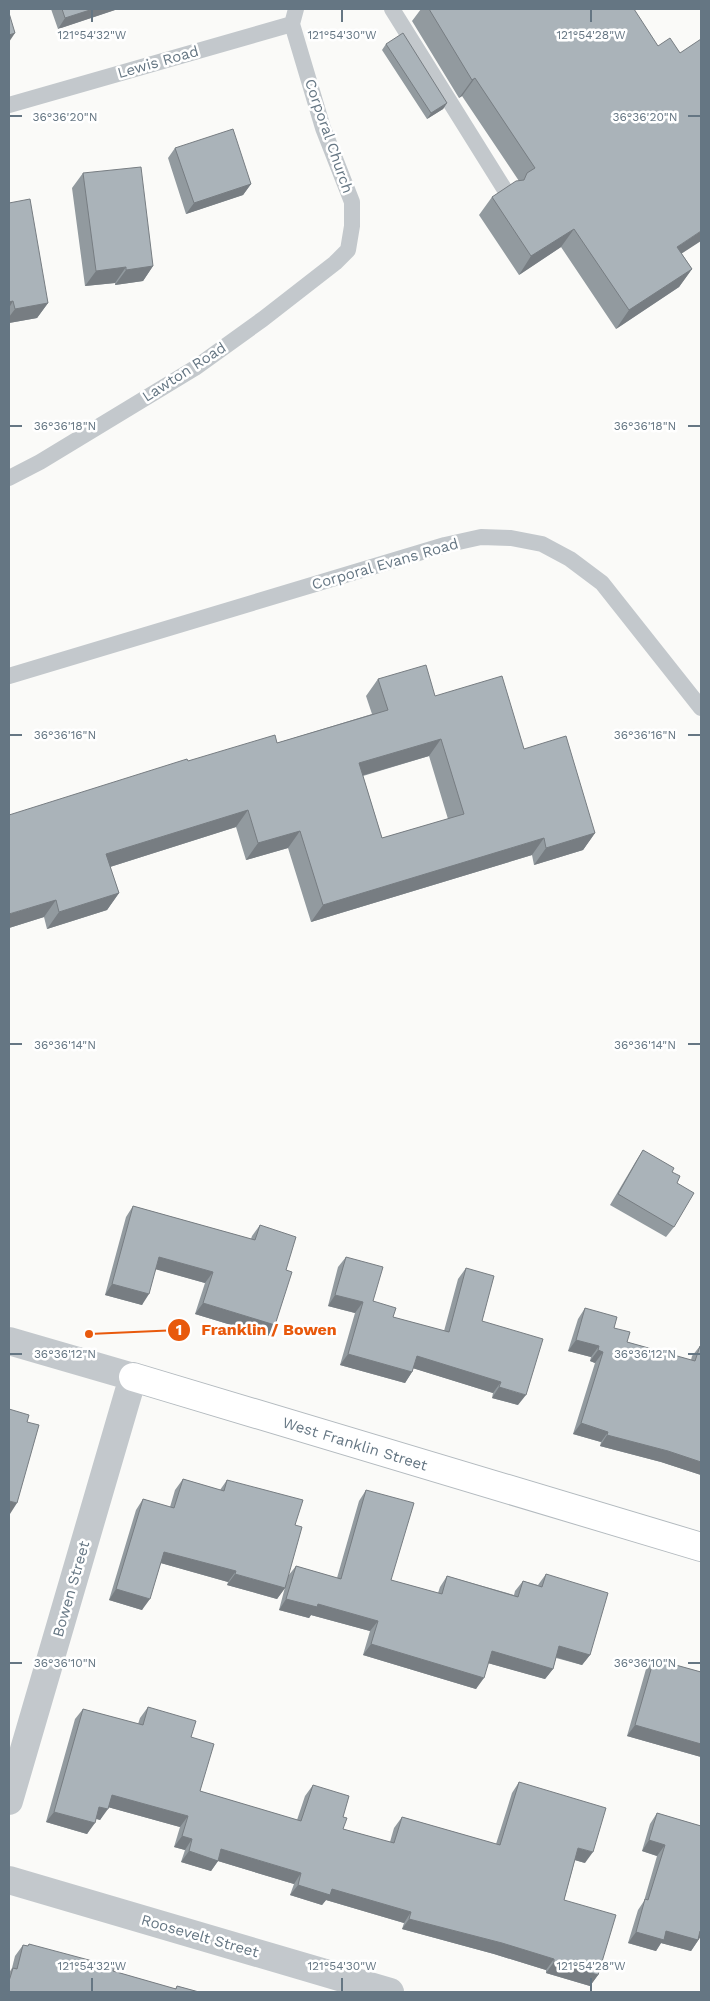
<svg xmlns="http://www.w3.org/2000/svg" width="710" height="2001" viewBox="0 0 710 2001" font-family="'Work Sans',sans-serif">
  <rect width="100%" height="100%" fill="#fafaf8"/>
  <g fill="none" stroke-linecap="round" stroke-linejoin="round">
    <g stroke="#b3babf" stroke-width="30">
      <path id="secondary" d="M 133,1377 L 701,1547"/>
    </g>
    <path stroke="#c3c8cc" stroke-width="16" d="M 392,9 L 505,190
      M 9,105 L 292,24 L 296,9
      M 9,478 L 40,462 L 195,368 L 263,319 L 335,263 L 348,250 L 352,226 L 352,202 L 323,128 L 292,24
      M 9,676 L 445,545 L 481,537 L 511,538 L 542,544 L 570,559 L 602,583 L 701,708"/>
    <path stroke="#c3c8cc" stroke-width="28" d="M 9,1341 L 133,1377 L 9,1801
      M 9,1880 L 390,1992"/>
    <use href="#secondary" stroke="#fff" stroke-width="28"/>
  </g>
  <path fill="#929a9f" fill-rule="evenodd" d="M 51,9 L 116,9 L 115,10 L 58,29 Z
    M 421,9 L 634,9 L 682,254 L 692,269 L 679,287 L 616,329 L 561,247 L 519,275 L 479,215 L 492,197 L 519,181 L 462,96 L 459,98 L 412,21 Z
    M 386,44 L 447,103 L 443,109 L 427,119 L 382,50 Z
    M 175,148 L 251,184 L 243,195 L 186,214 L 168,158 Z
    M 83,173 L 153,266 L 143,281 L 115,285 L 115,283 L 85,286 L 72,188 Z
    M 9,203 L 48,303 L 37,318 L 9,323 Z
    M 378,679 L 435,696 L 524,749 L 595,833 L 583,850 L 534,865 L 532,855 L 311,922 L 288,848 L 246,860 L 236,827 L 110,867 L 119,893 L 107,910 L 47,929 L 44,917 L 9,928 L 188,761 L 277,743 L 372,714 L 366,696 ZM 429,756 L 448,819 L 382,838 L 363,776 Z
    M 643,1150 L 672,1172 L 677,1183 L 674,1227 L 666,1237 L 610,1205 L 636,1161 Z
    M 133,1206 L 251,1239 L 252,1236 L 260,1225 L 286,1270 L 275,1325 L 268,1336 L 195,1314 L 205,1283 L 156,1269 L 142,1305 L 105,1295 L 126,1217 Z
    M 346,1257 L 373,1301 L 393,1317 L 444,1331 L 458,1279 L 466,1268 L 482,1321 L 518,1405 L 492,1398 L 493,1393 L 413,1368 L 412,1372 L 405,1383 L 340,1365 L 355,1313 L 328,1306 L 338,1267 Z
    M 585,1308 L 614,1328 L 627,1342 L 691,1360 L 692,1356 L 700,1346 L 701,1346 L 701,1475 L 661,1462 L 600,1446 L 601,1442 L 573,1434 L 595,1363 L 590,1361 L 591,1357 L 568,1351 L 578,1319 Z
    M 183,1479 L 220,1490 L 227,1480 L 295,1525 L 285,1588 L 277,1599 L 227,1585 L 228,1582 L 161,1563 L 142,1610 L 109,1600 L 136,1510 L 143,1499 L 170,1507 L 175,1490 Z
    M 366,1490 L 391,1580 L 438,1593 L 440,1587 L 447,1576 L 514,1595 L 515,1591 L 523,1581 L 538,1585 L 546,1574 L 590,1655 L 582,1665 L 556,1658 L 553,1669 L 545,1679 L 488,1663 L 476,1689 L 363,1655 L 370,1631 L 311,1615 L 309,1618 L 279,1610 L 288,1576 L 296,1566 L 337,1578 L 359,1501 Z
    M 654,1659 L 701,1672 L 701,1757 L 627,1736 L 646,1669 Z
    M 148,1707 L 191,1737 L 200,1791 L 297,1820 L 305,1796 L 313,1785 L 343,1817 L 343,1829 L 390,1842 L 394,1828 L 402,1817 L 496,1844 L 512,1793 L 519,1782 L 585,1863 L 575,1860 L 564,1900 L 598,1975 L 590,1986 L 546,1973 L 546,1970 L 494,1954 L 402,1929 L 404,1923 L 326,1900 L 322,1905 L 290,1895 L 294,1884 L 218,1861 L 211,1871 L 181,1862 L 185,1850 L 174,1847 L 180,1827 L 108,1807 L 100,1820 L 96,1819 L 87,1834 L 46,1822 L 75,1719 L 83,1709 L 138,1724 L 140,1718 Z
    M 657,1813 L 701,1826 L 701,1936 L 691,1951 L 661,1943 L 656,1951 L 628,1943 L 638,1910 L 644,1901 L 657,1856 L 642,1851 L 650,1824 Z
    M 29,1944 L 113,1971 L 175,1989 L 177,1986 L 199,1992 L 9,1992 L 9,1973 L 12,1968 L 15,1956 L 23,1945 L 28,1946 Z"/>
  <path fill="#777d82" d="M 93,9 L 116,9 L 115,10 L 58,29 L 65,18 Z
    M 15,33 L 9,42 L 9,35 Z
    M 475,78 L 462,96 L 459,98 L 472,80 Z
    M 447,103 L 443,109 L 427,119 L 431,113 Z
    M 251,184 L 243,195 L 186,214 L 194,203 Z
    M 574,229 L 561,247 L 519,275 L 531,256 Z
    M 701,231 L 701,241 L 664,265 L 677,247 Z
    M 153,266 L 143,281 L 115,285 L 126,270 Z
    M 126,267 L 115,283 L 85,286 L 96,271 Z
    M 692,269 L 679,287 L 616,329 L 629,310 Z
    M 13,301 L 9,308 L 9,302 Z
    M 48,303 L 37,318 L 9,323 L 9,317 L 15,309 Z
    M 441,739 L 429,756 L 347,780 L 359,763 Z
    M 248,810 L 236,827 L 94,872 L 106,854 Z
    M 300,831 L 288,848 L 246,860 L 258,843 Z
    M 595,833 L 583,850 L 534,865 L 546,848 Z
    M 544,838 L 532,855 L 311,922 L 323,905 Z
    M 119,893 L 107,910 L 47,929 L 59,912 Z
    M 56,900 L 44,917 L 9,928 L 9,914 Z
    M 159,1257 L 213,1272 L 205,1283 L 151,1268 Z
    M 112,1284 L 149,1294 L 142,1305 L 105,1295 Z
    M 335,1295 L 363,1302 L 355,1313 L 328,1306 Z
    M 203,1303 L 275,1325 L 268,1336 L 195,1314 Z
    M 576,1340 L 599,1346 L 591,1357 L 568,1351 Z
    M 598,1350 L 603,1352 L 595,1363 L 590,1361 Z
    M 348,1354 L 412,1372 L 405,1383 L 340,1365 Z
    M 417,1356 L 501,1382 L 493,1393 L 409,1367 Z
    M 499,1387 L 526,1395 L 518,1405 L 492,1398 Z
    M 581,1423 L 608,1432 L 601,1442 L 573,1434 Z
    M 607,1435 L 668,1451 L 701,1462 L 701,1475 L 661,1462 L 600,1446 Z
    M 9,1501 L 17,1503 L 10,1514 L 9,1514 Z
    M 164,1552 L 236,1571 L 228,1582 L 157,1562 Z
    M 235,1574 L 285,1588 L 277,1599 L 227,1585 Z
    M 116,1589 L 150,1599 L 142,1610 L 109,1600 Z
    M 286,1599 L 318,1604 L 378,1621 L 370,1631 L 311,1615 L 309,1618 L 279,1610 Z
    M 371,1644 L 484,1678 L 476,1689 L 363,1655 Z
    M 559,1646 L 590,1655 L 582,1665 L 552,1656 Z
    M 492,1651 L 553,1669 L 545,1679 L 484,1662 Z
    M 635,1725 L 701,1744 L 701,1757 L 627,1736 Z
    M 112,1795 L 188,1816 L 180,1827 L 104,1806 Z
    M 99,1807 L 108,1809 L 100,1820 L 92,1817 Z
    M 54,1812 L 95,1823 L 87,1834 L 46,1822 Z
    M 182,1836 L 192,1839 L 185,1850 L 174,1847 Z
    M 649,1840 L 665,1845 L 657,1856 L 642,1851 Z
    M 578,1848 L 593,1852 L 585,1863 L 571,1859 Z
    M 221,1849 L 301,1873 L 294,1884 L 218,1861 L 211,1871 L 181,1862 L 189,1851 Z
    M 298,1885 L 332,1889 L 411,1912 L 404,1923 L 326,1900 L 322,1905 L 290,1895 Z
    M 409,1919 L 502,1943 L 554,1959 L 546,1970 L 494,1954 L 402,1929 Z
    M 666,1931 L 700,1931 L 701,1932 L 701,1936 L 691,1951 L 661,1943 L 656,1951 L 628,1943 L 636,1932 Z
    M 554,1962 L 598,1975 L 590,1986 L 546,1973 Z"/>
  <path fill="#aab3b9" stroke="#777d82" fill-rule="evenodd" d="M 62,9 L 93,9 L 65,18 Z
    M 429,9 L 634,9 L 658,46 L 670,38 L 680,53 L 701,39 L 701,231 L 677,247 L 692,269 L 629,310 L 574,229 L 531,256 L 492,197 L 516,181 L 524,180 L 527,173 L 535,168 L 475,78 L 472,80 Z
    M 9,13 L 15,33 L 9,35 Z
    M 403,33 L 447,103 L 431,113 L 386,44 Z
    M 233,129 L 251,184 L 194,203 L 175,148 Z
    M 141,167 L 153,266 L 126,270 L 126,267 L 96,271 L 83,173 Z
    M 30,199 L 48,303 L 15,309 L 13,301 L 9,302 L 9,203 Z
    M 426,665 L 435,696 L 502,676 L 524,749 L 566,736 L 595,833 L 546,848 L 544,838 L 323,905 L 300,831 L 258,843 L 248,810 L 106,854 L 119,893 L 59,912 L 56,900 L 9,914 L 9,815 L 187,759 L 188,761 L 275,735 L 277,743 L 388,710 L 378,679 ZM 441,739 L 464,814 L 382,838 L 359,763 Z
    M 643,1150 L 674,1168 L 672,1172 L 680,1176 L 677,1183 L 694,1193 L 674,1227 L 618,1194 Z
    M 133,1206 L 255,1240 L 260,1225 L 296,1237 L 286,1270 L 292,1272 L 275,1325 L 203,1303 L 213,1272 L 159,1257 L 149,1294 L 112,1284 Z
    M 346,1257 L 383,1267 L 373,1301 L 396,1308 L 393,1317 L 449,1332 L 466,1268 L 494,1276 L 482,1321 L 543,1339 L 526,1395 L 499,1387 L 501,1382 L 417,1356 L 412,1372 L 348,1354 L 363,1302 L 335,1295 Z
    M 585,1308 L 617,1317 L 614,1328 L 630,1332 L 627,1342 L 695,1361 L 700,1346 L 701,1346 L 701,1462 L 668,1451 L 607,1435 L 608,1432 L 581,1423 L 603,1352 L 598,1350 L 599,1346 L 576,1340 Z
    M 9,1409 L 29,1415 L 27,1422 L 39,1425 L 17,1503 L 9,1501 Z
    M 183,1479 L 224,1491 L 227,1480 L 303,1500 L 295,1525 L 302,1527 L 285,1588 L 235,1574 L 236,1571 L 164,1552 L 150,1599 L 116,1589 L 143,1499 L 174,1508 Z
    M 366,1490 L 414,1503 L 391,1580 L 442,1594 L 447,1576 L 518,1597 L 523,1581 L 542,1587 L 546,1574 L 608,1593 L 590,1655 L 559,1646 L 553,1669 L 492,1651 L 484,1678 L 371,1644 L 378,1621 L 318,1604 L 317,1607 L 286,1599 L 296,1566 L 341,1579 Z
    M 654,1659 L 701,1672 L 701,1744 L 635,1725 Z
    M 148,1707 L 196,1721 L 191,1737 L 214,1744 L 200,1791 L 301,1821 L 313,1785 L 349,1796 L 343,1817 L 347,1818 L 343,1829 L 394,1843 L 402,1817 L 500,1845 L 519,1782 L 606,1808 L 593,1852 L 578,1848 L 564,1900 L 616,1915 L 598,1975 L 554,1962 L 554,1959 L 502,1943 L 409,1919 L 411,1912 L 332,1889 L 330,1895 L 298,1885 L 301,1873 L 221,1849 L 218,1861 L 189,1851 L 192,1839 L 182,1836 L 188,1816 L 112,1795 L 108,1809 L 99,1807 L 95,1823 L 54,1812 L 83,1709 L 143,1725 Z
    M 657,1813 L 701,1826 L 701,1932 L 700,1931 L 698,1940 L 666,1931 L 664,1940 L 636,1932 L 645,1899 L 648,1900 L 665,1845 L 649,1840 Z
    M 29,1944 L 115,1967 L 113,1971 L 176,1989 L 177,1986 L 199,1992 L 9,1992 L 9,1981 L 13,1968 L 17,1969 L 23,1945 L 28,1946 Z"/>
  <path fill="none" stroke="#657683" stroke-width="2" d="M 92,10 L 92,22M 342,10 L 342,22M 591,10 L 591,22M 10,116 L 22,116M 688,116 L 700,116M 10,426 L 22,426M 688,426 L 700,426M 10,735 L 22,735M 688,735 L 700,735M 10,1044 L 22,1044M 688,1044 L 700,1044M 10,1354 L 22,1354M 688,1354 L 700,1354M 10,1663 L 22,1663M 688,1663 L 700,1663M 92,1978 L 92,1991M 342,1978 L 342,1991M 591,1978 L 591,1991"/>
  <g text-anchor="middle" stroke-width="5" stroke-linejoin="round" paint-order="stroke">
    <g font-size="15" fill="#657683" stroke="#fff">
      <text transform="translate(158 62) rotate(-16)" y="5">Lewis Road</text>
      <text transform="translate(329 136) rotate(71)" y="5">Corporal Church</text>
      <text transform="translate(184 372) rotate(-33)" y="5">Lawton Road</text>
      <text transform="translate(385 564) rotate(-16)" y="5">Corporal Evans Road</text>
      <text transform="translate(355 1444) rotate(17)" y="5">West Franklin Street</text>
      <text transform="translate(71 1589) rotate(-74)" y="5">Bowen Street</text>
      <text transform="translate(200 1936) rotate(16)" y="5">Roosevelt Street</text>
    </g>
  </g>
  <g font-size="12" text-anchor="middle" fill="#657683" stroke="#fff" stroke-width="5" stroke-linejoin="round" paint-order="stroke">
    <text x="92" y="39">121°54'32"W</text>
    <text x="342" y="39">121°54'30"W</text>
    <text x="591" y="39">121°54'28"W</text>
    <text x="65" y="121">36°36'20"N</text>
    <text x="645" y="121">36°36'20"N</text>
    <text x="65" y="430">36°36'18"N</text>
    <text x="645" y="430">36°36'18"N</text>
    <text x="65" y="739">36°36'16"N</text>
    <text x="645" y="739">36°36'16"N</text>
    <text x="65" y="1049">36°36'14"N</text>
    <text x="645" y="1049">36°36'14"N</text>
    <text x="65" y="1358">36°36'12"N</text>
    <text x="645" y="1358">36°36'12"N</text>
    <text x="65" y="1667">36°36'10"N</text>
    <text x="645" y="1667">36°36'10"N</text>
    <text x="92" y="1970">121°54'32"W</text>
    <text x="342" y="1970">121°54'30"W</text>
    <text x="591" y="1970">121°54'28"W</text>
  </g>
  <path fill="none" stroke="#e8590c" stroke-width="2" d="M89 1334L179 1330"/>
  <g fill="#e8590c" stroke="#fff" stroke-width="2">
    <circle cx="89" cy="1334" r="5"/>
    <circle cx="179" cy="1330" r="12"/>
  </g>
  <g font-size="15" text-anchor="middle" font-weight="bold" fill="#fff">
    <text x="179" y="1335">1</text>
  </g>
  <g font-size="16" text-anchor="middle" font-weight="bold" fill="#e8590c" stroke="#fff" stroke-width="5" stroke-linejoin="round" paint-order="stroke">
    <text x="269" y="1335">Franklin / Bowen</text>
  </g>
  <rect width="710" height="2001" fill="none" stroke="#657683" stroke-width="20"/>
</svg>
